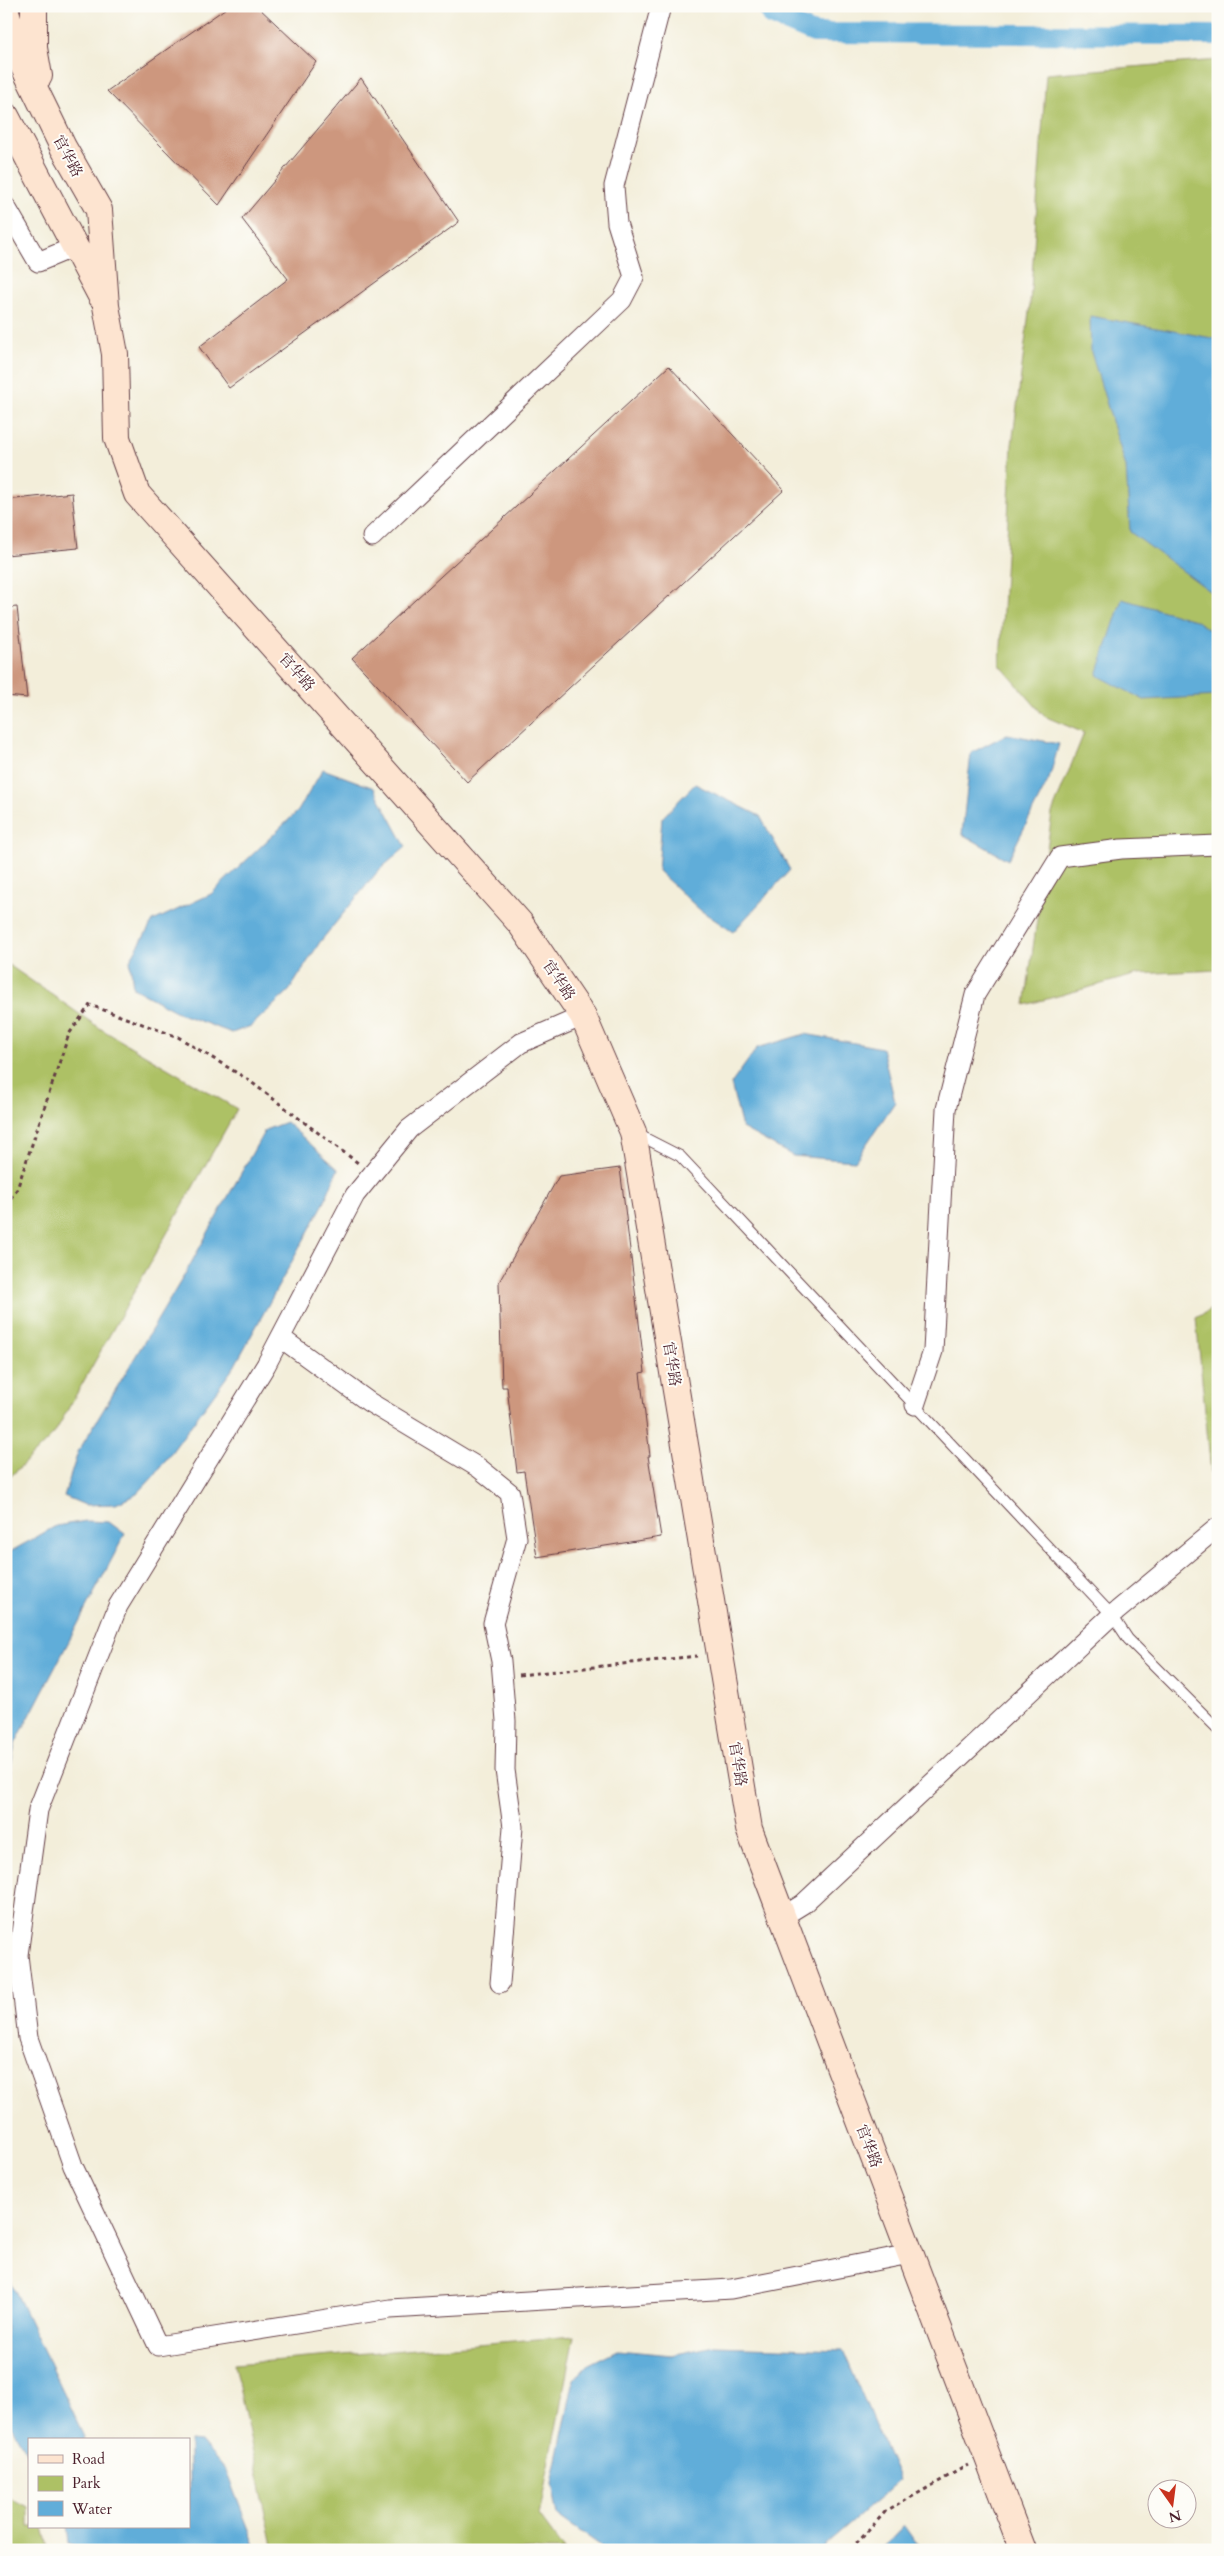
<svg xmlns="http://www.w3.org/2000/svg" width="1224" height="2556" viewBox="0 0 1224 2556" font-family="Cardo,'Noto Serif SC',serif">
  <rect width="100%" height="100%" fill="#fdfcf7"/>
  <filter id="ink" filterUnits="userSpaceOnUse"><feTurbulence type="fractalNoise" baseFrequency=".02" numOctaves="2"/><feDisplacementMap in="SourceGraphic" scale="10" xChannelSelector="R" yChannelSelector="G"/><feConvolveMatrix kernelMatrix="1 2 1 2 8 2 1 2 1" color-interpolation-filters="sRGB"/></filter>
  <filter id="wash" filterUnits="userSpaceOnUse"><feTurbulence type="fractalNoise" baseFrequency=".0096" numOctaves="4" result="noise"/><feDisplacementMap in="SourceGraphic" scale="20" xChannelSelector="R" yChannelSelector="G"/><feGaussianBlur stdDeviation="1.12" result="paint"/><feColorMatrix in="noise" values="0 0 0 0 0 0 0 0 0 0 0 0 0 0 0 0 0 1.4 0 .05"/><feComposite in="paint" operator="in"/></filter>
  <g filter="url(#wash)">
    <rect width="100%" height="100%" fill="#f3eeda"/>
    <path fill="#adc165" stroke="#7c7048" d="M 1218,60 L 1218,970 L 1138,974 L 1025,1005 L 1052,813 L 1084,733 L 1044,716 L 1000,665 L 1012,445 L 1030,304 L 1046,74 Z
      M 6,963 L 101,1029 L 237,1109 L 54,1434 L 6,1481 Z
      M 1218,1305 L 1218,1475 L 1211,1472 L 1196,1318 Z
      M 574,2336 L 539,2516 L 564,2550 L 274,2550 L 234,2364 Z
      M 6,2497 L 29,2507 L 29,2527 L 43,2527 L 48,2547 L 53,2550 L 6,2550 Z"/>
    <path fill="#60add9" stroke="#556682" d="M 1090,316 L 1218,339 L 1218,597 L 1130,532 L 1126,467 L 1091,352 Z
      M 1122,599 L 1195,620 L 1218,636 L 1218,696 L 1144,700 L 1097,675 Z
      M 1007,734 L 1059,744 L 1049,779 L 1008,860 L 962,834 L 971,753 Z
      M 323,769 L 374,788 L 406,847 L 379,870 L 320,942 L 289,991 L 251,1026 L 232,1033 L 181,1014 L 133,988 L 130,960 L 153,921 L 211,894 L 298,811 Z
      M 695,784 L 760,816 L 790,870 L 733,932 L 700,910 L 658,871 L 662,818 Z
      M 805,1034 L 882,1048 L 895,1102 L 855,1161 L 793,1156 L 742,1128 L 731,1084 L 757,1048 Z
      M 286,1122 L 338,1169 L 323,1205 L 234,1367 L 154,1476 L 137,1494 L 116,1504 L 85,1505 L 64,1496 L 78,1452 L 185,1274 L 265,1130 Z
      M 86,1521 L 109,1522 L 125,1534 L 15,1744 L 6,1794 L 6,1554 L 56,1526 Z
      M 6,2267 L 11,2282 L 84,2436 L 82,2440 L 29,2440 L 29,2457 L 6,2417 Z
      M 714,2346 L 843,2350 L 899,2481 L 819,2550 L 607,2550 L 558,2516 L 552,2484 L 574,2379 L 587,2365 L 617,2350 L 672,2355 Z
      M 189,2441 L 201,2442 L 226,2471 L 257,2550 L 82,2550 L 69,2543 L 67,2527 L 189,2527 Z
      M 904,2526 L 921,2550 L 881,2550 Z"/>
    <g fill="none" stroke-linecap="round" stroke-linejoin="round">
      <path stroke="#60add9" stroke-width="20" d="M 767,6 L 771,15 L 814,33 L 1218,35"/>
    </g>
    <g id="blocks">
      <path fill="#cd977e" d="M 229,6 L 257,6 L 316,62 L 219,205 L 107,91 Z
        M 361,78 L 459,222 L 229,388 L 199,347 L 288,279 L 242,219 Z
        M 669,366 L 784,490 L 467,782 L 352,658 Z
        M 72,493 L 78,548 L 6,555 L 6,500 Z
        M 17,607 L 27,698 L 6,696 L 6,608 Z
        M 620,1168 L 645,1372 L 640,1373 L 650,1456 L 648,1456 L 661,1537 L 537,1557 L 524,1471 L 517,1472 L 507,1387 L 502,1387 L 499,1282 L 559,1176 Z"/>
    </g>
  </g>
  <g filter="url(#ink)">
    <use href="#blocks" fill-opacity="0" stroke="#633e45" stroke-width="1"/>
    <g fill="none" stroke-linecap="round" stroke-linejoin="round">
      <g stroke="#633e45" stroke-width="12">
        <path id="service" d="M 637,1134 L 680,1156 L 1112,1615 L 1128,1639 L 1218,1729"/>
      </g>
      <g stroke="#633e45" stroke-width="21">
        <path id="minor" d="M 6,207 L 38,262 L 74,247
          M 372,537 L 622,300 L 634,277 L 617,223 L 614,186 L 661,6
          M 583,1016 L 521,1043 L 409,1129 L 355,1195 L 266,1365 L 118,1606 L 38,1810 L 18,1955 L 28,2038 L 73,2166 L 158,2346 L 390,2309 L 731,2289 L 910,2254
          M 281,1338 L 369,1402 L 479,1468 L 510,1493 L 517,1538 L 493,1623 L 501,1661 L 506,1721 L 505,1770 L 513,1827 L 500,1983
          M 915,1405 L 933,1351 L 946,1109 L 975,995 L 1060,857 L 1121,849 L 1218,845
          M 782,1917 L 803,1904 L 1112,1615 L 1218,1527"/>
      </g>
      <g stroke="#633e45" stroke-width="28">
        <path id="secondary" d="M 34,6 L 34,48 L 39,76
          M 6,11 L 19,57 L 63,147 L 99,210 L 106,306 L 115,354 L 117,438 L 137,494 L 520,923 L 583,1016 L 633,1132 L 749,1829 L 1023,2550
          M 6,116 L 101,296"/>
      </g>
      <path stroke="#633e45" stroke-width="3" stroke-dasharray="4 4" stroke-linecap="butt" d="M 6,1205 L 17,1189 L 69,1034 L 90,1005 L 178,1037 L 247,1079 L 358,1163
        M 519,1675 L 697,1656
        M 851,2550 L 885,2512 L 968,2465"/>
      <use href="#service" stroke="#fff" stroke-width="10"/>
      <use href="#minor" stroke="#fff" stroke-width="19"/>
      <use href="#secondary" stroke="#fde4d0" stroke-width="26"/>
    </g>
  </g>
  <g text-anchor="middle" stroke-width="4" stroke-linejoin="round" paint-order="stroke">
    <g font-size="15" fill="#4a1f2b" stroke="#fdfcf7">
      <text transform="translate(68 156) rotate(62)" y="5">官华路</text>
      <text transform="translate(297 672) rotate(48)" y="5">官华路</text>
      <text transform="translate(559 980) rotate(56)" y="5">官华路</text>
      <text transform="translate(672 1364) rotate(81)" y="5">官华路</text>
      <text transform="translate(738 1764) rotate(81)" y="5">官华路</text>
      <text transform="translate(869 2146) rotate(69)" y="5">官华路</text>
    </g>
  </g>
  <rect width="1224" height="2556" fill="none" stroke="#fdfcf7" stroke-width="25"/>
  <rect x="28" y="2438" width="162" height="90" fill="#fdfcf7" stroke="#b5a4a5"/>
  <rect x="38" y="2455" width="25" height="8" fill="#fde4d0" stroke="#b5a4a5"/>
  <text x="72" y="2464" font-size="15" fill="#4a1f2b">Road</text>
  <rect x="38" y="2476" width="25" height="15" fill="#adc165" stroke="#b5a4a5"/>
  <text x="72" y="2488" font-size="15" fill="#4a1f2b">Park</text>
  <rect x="38" y="2501" width="25" height="15" fill="#60add9" stroke="#b5a4a5"/>
  <text x="72" y="2514" font-size="15" fill="#4a1f2b">Water</text>
  <g transform="translate(1172 2504) rotate(166)"><circle r="24" fill="#fdfcf7" stroke="#b5a4a5"/>
  <path d="M0-4L9 19L0 12L-9 19Z" fill="#c8321e"/>
  <text y="-8" font-size="14" font-weight="bold" text-anchor="middle" fill="#4a1f2b">N</text>
  </g>
</svg>
